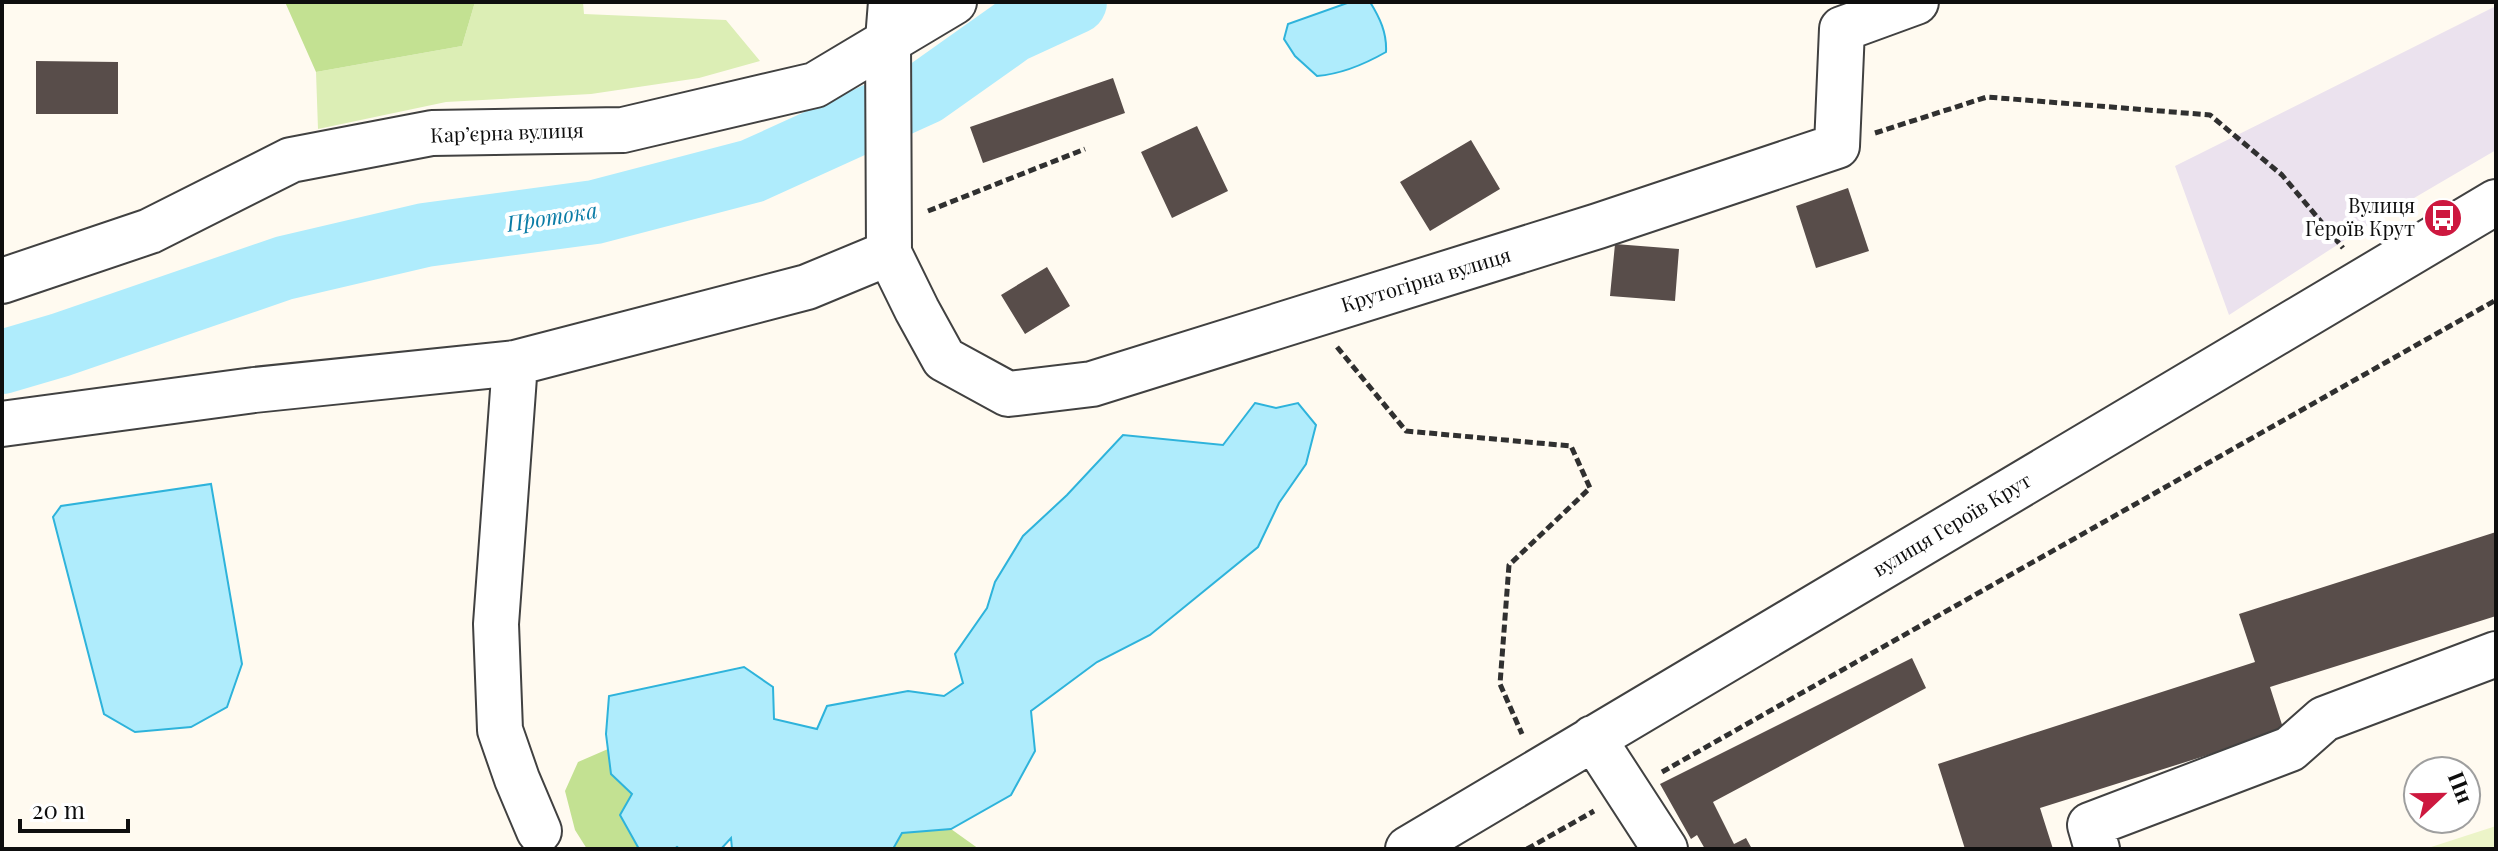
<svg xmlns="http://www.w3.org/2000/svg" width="2498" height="851" viewBox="0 0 2498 851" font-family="'Playfair Display',serif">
  <rect width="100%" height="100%" fill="#fffaf0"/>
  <path fill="#ebe2ee" d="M 2496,6 L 2496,150 L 2368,225 L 2229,315 L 2175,166 Z"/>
  <path fill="#dceeb5" d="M 475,2 L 583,2 L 584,14 L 726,20 L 760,61 L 699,78 L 591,94 L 446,102 L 318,129 L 316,72 L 462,46 Z"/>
  <path fill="#c3e192" d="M 285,2 L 475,2 L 462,46 L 316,72 Z
    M 608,749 L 611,774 L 632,794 L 620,815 L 639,849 L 587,849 L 575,830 L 565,791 L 578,762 Z
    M 951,829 L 979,849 L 893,849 L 902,833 Z"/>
  <path fill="#ecf4c8" d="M 2496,826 L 2496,849 L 2425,849 Z"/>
  <path fill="#afecfc" stroke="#2eb3db" stroke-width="2" d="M 1350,2 L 1370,2 C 1380,18 1387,33 1386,52 C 1365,64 1342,74 1317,76 L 1295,56 L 1284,39 L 1288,24 Z
    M 1255,403 L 1276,408 L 1298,403 L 1316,425 L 1306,464 L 1279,503 L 1258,547 L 1150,635 L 1097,662 L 1031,711 L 1035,751 L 1011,795 L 951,829 L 902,833 L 893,849 L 732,849 L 731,838 L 721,849 L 680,849 L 677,847 L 674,849 L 639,849 L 620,815 L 632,794 L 611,774 L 606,734 L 609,696 L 744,667 L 773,687 L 774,719 L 817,729 L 827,706 L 908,691 L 944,696 L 963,683 L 955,654 L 987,608 L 995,582 L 1023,536 L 1067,495 L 1123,435 L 1223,445 Z
    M 211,484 L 242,664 L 227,707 L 191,727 L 135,732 L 104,714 L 53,517 L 61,506 Z"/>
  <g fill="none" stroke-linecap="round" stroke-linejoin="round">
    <path stroke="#afecfc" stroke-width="64" d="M 2,362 L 60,345 L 284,268 L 425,235 L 595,212 L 752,171 L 926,92 L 1012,31 L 1075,2"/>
  </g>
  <path fill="#584d4a" d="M 36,61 L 118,62 L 118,114 L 36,114 Z
    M 1113,78 L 1125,113 L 983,163 L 970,127 Z
    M 1197,126 L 1228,191 L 1172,218 L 1141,152 Z
    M 1471,140 L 1500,189 L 1430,231 L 1400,182 Z
    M 1848,188 L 1869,251 L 1816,268 L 1796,206 Z
    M 1615,244 L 1679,249 L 1675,301 L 1610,296 Z
    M 1047,267 L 1070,306 L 1025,334 L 1001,295 Z
    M 2496,532 L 2496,616 L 2270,687 L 2284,731 L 2040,808 L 2053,849 L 1965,849 L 1938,764 L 2255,662 L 2239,614 Z
    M 1912,658 L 1926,688 L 1713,802 L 1734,844 L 1746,838 L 1752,849 L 1705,849 L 1697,835 L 1691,839 L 1660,784 Z"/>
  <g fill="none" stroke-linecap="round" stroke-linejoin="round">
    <g stroke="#414141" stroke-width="48">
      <path id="minor" d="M 891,2 L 888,40 L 889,253 L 917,310 L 944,359 L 1008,394 L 1092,384 L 1598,226 L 1837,146 L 1842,29 L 1916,2
        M 2,281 L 150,231 L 291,160 L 432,133 L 623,130 L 815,85 L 954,2
        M 515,363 L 496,624 L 500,730 L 517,779 L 539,831
        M 2,424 L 254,390 L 515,363 L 807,287 L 889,253
        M 1593,738 L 1665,849
        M 1408,849 L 2496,202
        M 2097,849 L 2090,825 L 2290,749 L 2324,719 L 2496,654"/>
    </g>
    <path stroke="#303030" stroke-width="5" stroke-dasharray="8 4" stroke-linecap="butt" d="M 1875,133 L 1987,97 L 2210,115 L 2282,175 L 2343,248
      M 928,211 L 1085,149
      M 1337,347 L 1406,431 L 1571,446 L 1590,488 L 1509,565 L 1500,684 L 1522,734
      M 1662,772 L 2496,300
      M 1527,849 L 1594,811"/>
    <use href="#minor" stroke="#fff" stroke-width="44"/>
  </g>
  <defs>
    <g id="bus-disc" transform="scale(2)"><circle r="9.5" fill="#cd183f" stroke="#fff"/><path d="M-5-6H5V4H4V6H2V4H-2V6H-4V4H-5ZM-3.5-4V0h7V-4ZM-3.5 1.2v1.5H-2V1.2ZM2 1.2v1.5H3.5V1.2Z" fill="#fff"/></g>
  </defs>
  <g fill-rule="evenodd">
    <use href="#bus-disc" x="2443" y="218"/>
  </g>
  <g text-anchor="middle" stroke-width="8" stroke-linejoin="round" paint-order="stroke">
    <g font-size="20" fill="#0e0e0e" stroke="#fff">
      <text transform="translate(507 133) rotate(-2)" y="7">Карʼєрна вулиця</text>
      <text transform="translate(1426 280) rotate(-17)" y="7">Крутогірна вулиця</text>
      <text transform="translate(1952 525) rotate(-31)" y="7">вулиця Героїв Крут</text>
    </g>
    <g font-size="20" fill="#0e0e0e" stroke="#fff" text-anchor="end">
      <text x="2415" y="213">Вулиця<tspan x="2415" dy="23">Героїв Крут</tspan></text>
    </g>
    <g font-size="22" font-style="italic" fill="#0a7ca6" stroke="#fff">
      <text transform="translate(552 217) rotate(-9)" y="8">Протока</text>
    </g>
  </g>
  <rect width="2498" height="851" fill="none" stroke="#0e0e0e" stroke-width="8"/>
  <g transform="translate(2442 795) rotate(68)"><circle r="38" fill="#ffffff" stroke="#9f9f9f" stroke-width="2"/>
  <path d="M0-6L14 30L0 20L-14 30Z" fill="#cd183f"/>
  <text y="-12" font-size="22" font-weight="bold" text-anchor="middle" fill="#0e0e0e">Пн</text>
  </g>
  <path d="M20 819v12h108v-12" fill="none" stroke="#0e0e0e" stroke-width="4"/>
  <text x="32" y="819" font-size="24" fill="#0e0e0e" stroke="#ffffff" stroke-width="6" paint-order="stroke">20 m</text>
</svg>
